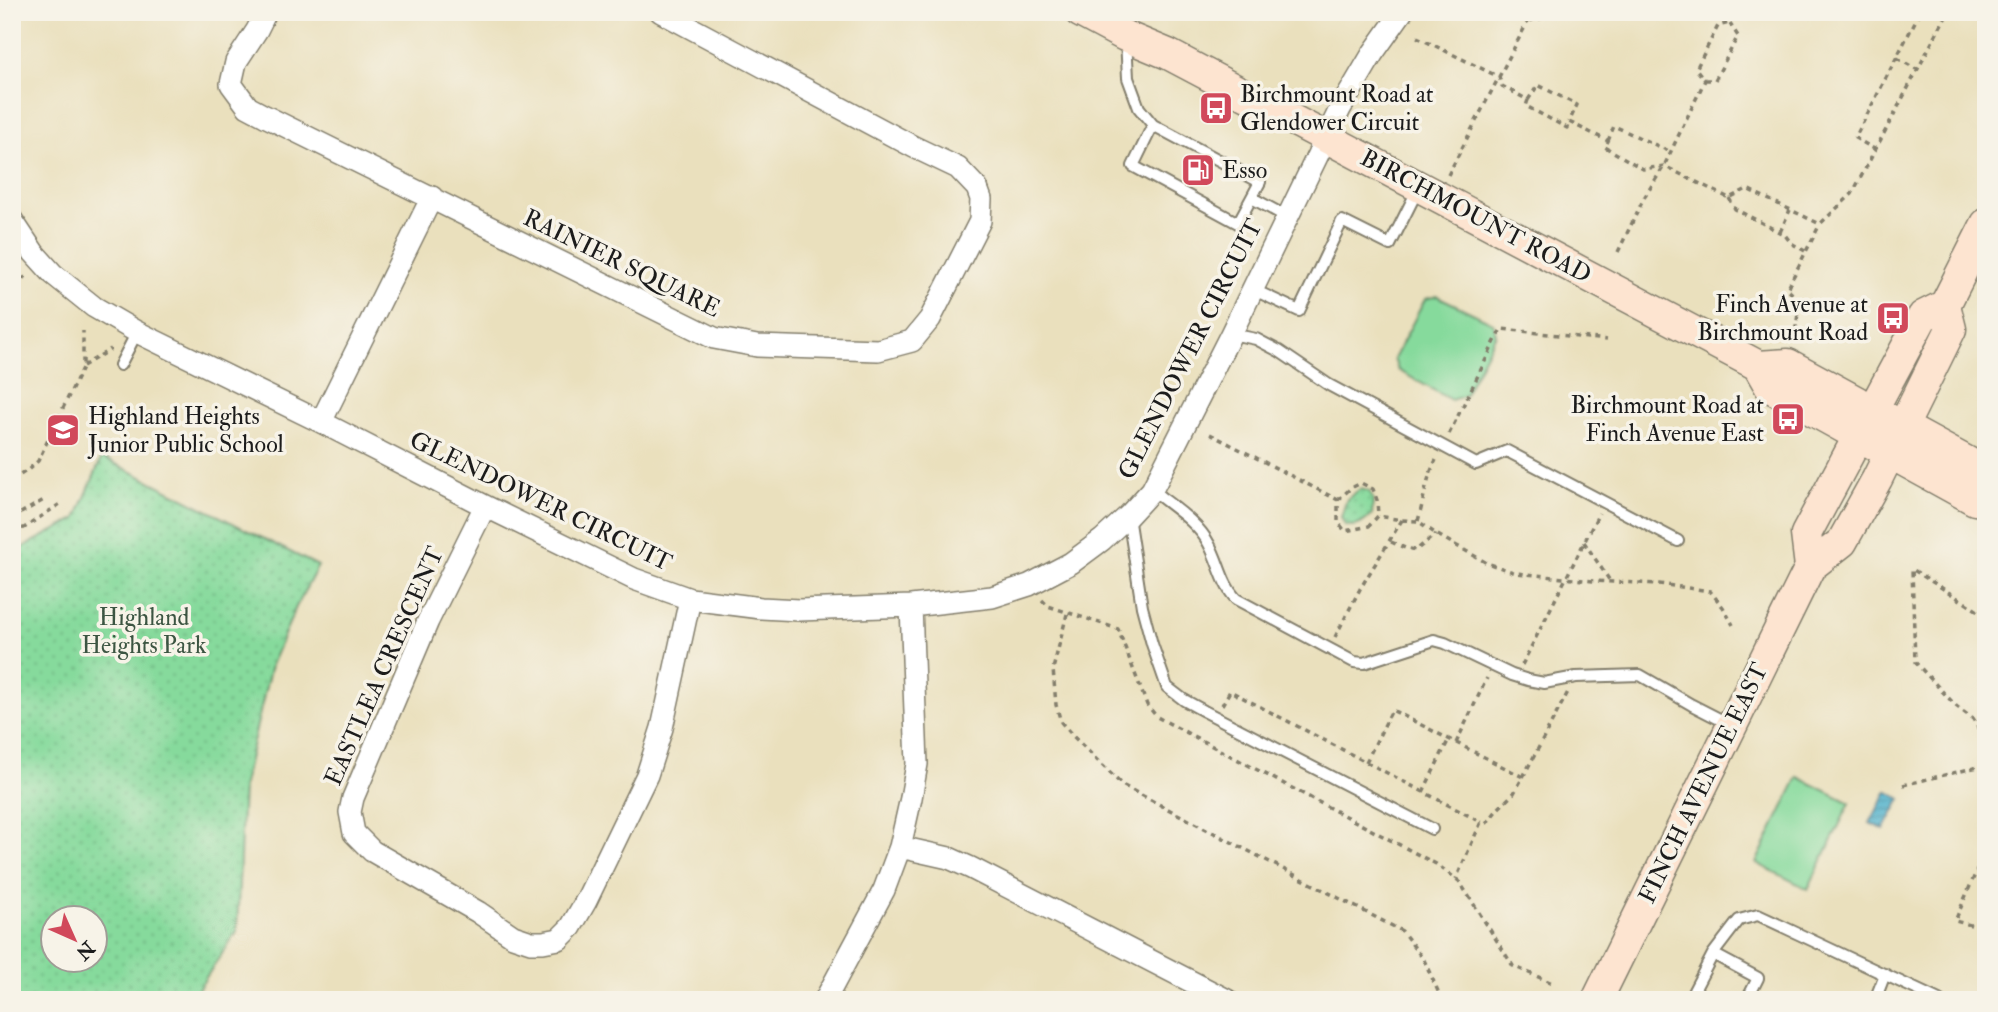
<svg xmlns="http://www.w3.org/2000/svg" width="1998" height="1012" viewBox="0 0 1998 1012" font-family="'IM FELL Double Pica',serif">
  <defs>
    <pattern id="park-dots" width="8" height="8" patternUnits="userSpaceOnUse" patternTransform="scale(1.75)"><rect width="8" height="8" fill="#86da9c"/><path d="M2 2h.1M6 6h.1" fill="none" stroke="#73ba86" stroke-width="1.8" stroke-linecap="round"/></pattern>
    <pattern id="water-rules" width="6" height="5" patternUnits="userSpaceOnUse" patternTransform="scale(1.75)"><rect width="6" height="5" fill="#4db1cc"/><path d="M0 2.5h6" fill="none" stroke="#3f8fa5"/></pattern>
  </defs>
  <rect width="100%" height="100%" fill="#f7f3e8"/>
  <filter id="ink" filterUnits="userSpaceOnUse"><feTurbulence type="fractalNoise" baseFrequency=".0143" numOctaves="2"/><feDisplacementMap in="SourceGraphic" scale="14" xChannelSelector="R" yChannelSelector="G"/><feConvolveMatrix kernelMatrix="1 2 1 2 8 2 1 2 1" color-interpolation-filters="sRGB"/></filter>
  <filter id="wash" filterUnits="userSpaceOnUse"><feTurbulence type="fractalNoise" baseFrequency=".00686" numOctaves="4" result="noise"/><feDisplacementMap in="SourceGraphic" scale="28" xChannelSelector="R" yChannelSelector="G"/><feGaussianBlur stdDeviation="1.57" result="paint"/><feColorMatrix in="noise" values="0 0 0 0 0 0 0 0 0 0 0 0 0 0 0 0 0 1.4 0 .05"/><feComposite in="paint" operator="in"/></filter>
  <g filter="url(#wash)">
    <rect width="100%" height="100%" fill="#eae0bd"/>
    <path fill="#86da9c" stroke="#517b5c" stroke-width="2" d="M 1437,296 L 1493,323 L 1496,334 L 1464,396 L 1451,400 L 1398,370 L 1394,359 L 1425,299 Z
      M 1798,777 L 1850,803 L 1808,889 L 1756,863 Z"/>
    <path fill="url(#park-dots)" stroke="#517b5c" stroke-width="2" fill-rule="evenodd" d="M 102,457 L 318,566 L 296,607 L 271,665 L 243,785 L 237,931 L 191,1000 L 12,1000 L 12,553 L 76,519 ZM 52,918 L 94,918 L 94,960 L 52,960 Z
      M 1360,489 L 1369,491 L 1373,499 L 1372,515 C 1363,523 1358,528 1345,525 L 1341,517 L 1347,499 Z"/>
    <path fill="url(#water-rules)" stroke="#346674" stroke-width="2" d="M 1887,791 L 1901,799 L 1884,830 L 1870,823 Z"/>
  </g>
  <g filter="url(#ink)">
    <g fill="none" stroke-linecap="round" stroke-linejoin="round">
      <g stroke="#837e6c" stroke-width="14">
        <path id="lane" d="M 1126,39 L 1128,78 L 1139,108 L 1153,125 L 1133,166 L 1238,223 L 1260,182 L 1153,125
          M 1252,198 L 1287,217
          M 1252,289 L 1299,311 L 1342,221 L 1390,245 L 1418,189
          M 1231,334 L 1256,339 L 1279,351 L 1329,385 L 1476,464 L 1507,451 L 1678,541
          M 120,365 L 137,332
          M 1152,490 C 1171,506 1197,521 1209,544 C 1219,562 1222,584 1236,599 L 1354,662 L 1364,663 L 1434,640 L 1445,643 L 1512,675 L 1528,680 L 1544,683 L 1576,677 L 1640,675 L 1692,705 L 1731,725
          M 1128,516 L 1142,607 L 1152,644 L 1167,687 L 1184,700 L 1204,711 L 1432,829
          M 1713,954 L 1758,978 L 1747,1000
          M 1689,1000 L 1713,954 L 1739,920 L 1758,915 L 1939,1000
          M 1875,1000 L 1885,974"/>
      </g>
      <g stroke="#837e6c" stroke-width="24">
        <path id="street" d="M 266,12 L 257,30 L 236,62 L 231,84 L 248,107 L 265,116 L 714,338 L 757,346 L 878,350 L 912,341 L 930,319 L 980,221 L 981,199 L 977,188 L 958,168 L 914,147 L 661,12
          M 12,220 L 34,253 L 53,274 L 94,307 L 137,332 L 321,422 L 485,506 L 634,579 L 690,599 L 761,608 L 799,610 L 911,606 L 992,597 L 1029,585 L 1071,563 L 1102,540 L 1128,516 L 1152,490 L 1231,334 L 1340,109 L 1373,53 L 1402,12
          M 321,422 L 432,197
          M 485,506 L 428,621 L 353,798 L 350,812 L 354,833 L 372,851 L 478,912 L 513,936 L 531,942 L 543,942 L 559,939 L 571,927 L 586,901 L 647,775 L 662,728 L 690,599
          M 900,847 L 949,858 L 971,868 L 1227,1000
          M 825,1000 L 884,890 L 900,847 L 911,798 L 917,764 L 911,606"/>
      </g>
      <g stroke="#837e6c" stroke-width="33">
        <path id="secondary" d="M 1080,12 L 1125,36 L 1168,54 L 1755,364 L 1758,366 L 1770,387 L 1975,500 L 1986,501
          M 1758,366 L 1788,364 L 1986,472
          M 1810,567 L 1806,534 L 1923,316 L 1945,305 L 1986,224
          M 1597,1000 L 1810,567 L 1842,542 L 1877,479 L 1951,329 L 1945,305"/>
      </g>
      <path stroke="#837e6c" stroke-width="3.5" stroke-dasharray="5 5" stroke-linecap="butt" d="M 1528,21 L 1548,17 L 1551,12
        M 1417,37 L 1499,77 L 1502,86 L 1528,100 L 1526,106 L 1567,128 L 1569,122 L 1608,141 L 1605,147 L 1643,169 L 1664,166 L 1729,198 L 1747,189 L 1820,224 L 1852,194 L 1948,12
        M 1897,58 L 1918,70
        M 1705,80 L 1715,80 L 1738,36 L 1730,24
        M 1528,100 L 1538,85 L 1577,105 L 1569,122
        M 1608,141 L 1614,126 L 1671,152
        M 1876,150 L 1855,138 L 1920,12
        M 1448,175 L 1528,21 L 1526,12
        M 1729,198 L 1735,209 L 1785,235 L 1791,243 L 1805,251
        M 1780,232 L 1790,210
        M 1618,252 L 1644,198 L 1664,166 L 1705,80 L 1696,69 L 1718,26 L 1729,23 L 1735,12
        M 12,283 L 28,276
        M 1794,340 L 1800,301 L 1787,289 L 1820,224
        M 83,366 L 111,349
        M 1210,434 L 1338,500 L 1338,522 L 1345,531 L 1369,526 L 1378,516 L 1402,520 L 1418,521 L 1436,534 L 1487,563 L 1516,573 L 1593,581 L 1659,584 L 1710,591 L 1723,607 L 1733,625
        M 1449,434 L 1501,329 L 1607,340
        M 12,480 L 28,470 L 38,461 L 83,366 L 83,331
        M 12,496 L 20,515
        M 1338,500 L 1351,488 L 1361,483 L 1373,489 L 1377,500 L 1378,516
        M 12,518 L 44,500
        M 1418,521 C 1424,499 1426,479 1436,460
        M 12,530 L 24,528 L 60,504
        M 1391,542 L 1405,548 L 1416,550 L 1436,534
        M 1584,542 L 1610,581
        M 1042,600 L 1048,606 L 1118,629 L 1147,705 L 1157,717 L 1436,864 L 1459,881 L 1513,966 L 1552,983
        M 1067,614 L 1053,669 L 1056,705 L 1061,722 L 1072,735 L 1122,785 L 1402,931 L 1424,960 L 1442,1000
        M 1986,616 L 1912,569 L 1915,662 L 1956,706 L 1973,719 L 1986,742
        M 1335,637 L 1360,589 L 1402,520
        M 1522,665 L 1599,513
        M 1222,705 L 1230,691 L 1481,822 L 1456,879
        M 1456,743 L 1487,678
        M 1366,762 L 1392,710 L 1523,777 L 1514,793 L 1497,810 L 1486,824 L 1481,822
        M 1523,777 L 1568,692
        M 1903,785 L 1986,765
        M 1423,792 L 1449,739
        M 1986,849 L 1955,921 L 1986,929"/>
      <use href="#lane" stroke="#fff" stroke-width="10"/>
      <use href="#street" stroke="#fff" stroke-width="21"/>
      <use href="#secondary" stroke="#fde4d0" stroke-width="30"/>
    </g>
  </g>
  <defs>
    <g id="bus-square" transform="scale(1.75)"><rect x="-9" y="-9" width="18" height="18" rx="4" fill="#d1495b" stroke="#f7f3e8"/><path d="M-5-6H5V4H4V6H2V4H-2V6H-4V4H-5ZM-3.5-4V0h7V-4ZM-3.5 1.2v1.5H-2V1.2ZM2 1.2v1.5H3.5V1.2Z" fill="#fff"/></g>
    <g id="fuel-square" transform="scale(1.75)"><rect x="-9" y="-9" width="18" height="18" rx="4" fill="#d1495b" stroke="#f7f3e8"/><path d="M-5.5-6h7V0h2V4h1.3V-2.5L3-4.5l.8-.8L6-3V5H2.5V1h-1V6h-7ZM-4.2-4.7v3.2H.2V-4.7Z" fill="#fff"/></g>
    <g id="school-square" transform="scale(1.75)"><rect x="-9" y="-9" width="18" height="18" rx="4" fill="#d1495b" stroke="#f7f3e8"/><path d="M0-5L7-2L0 1L-7-2ZM-4 1L0 2.5L4 1V4Q0 6-4 4Z" fill="#fff"/></g>
  </defs>
  <g fill-rule="evenodd">
    <use href="#bus-square" x="1216" y="108"/>
    <use href="#fuel-square" x="1198" y="170"/>
    <use href="#bus-square" x="1893" y="318"/>
    <use href="#bus-square" x="1788" y="419"/>
    <use href="#school-square" x="63" y="430"/>
  </g>
  <g text-anchor="middle" stroke-width="7" stroke-linejoin="round" paint-order="stroke">
    <g font-size="24" fill="#1c1c1c" stroke="#f7f3e8" text-anchor="start">
      <text x="1240" y="102">Birchmount Road at<tspan x="1240" dy="28">Glendower Circuit</tspan></text>
      <text x="1222" y="178">Esso</text>
      <text x="1868" y="312" text-anchor="end">Finch Avenue at<tspan x="1868" dy="28">Birchmount Road</tspan></text>
      <text x="1764" y="413" text-anchor="end">Birchmount Road at<tspan x="1764" dy="28">Finch Avenue East</tspan></text>
      <text x="88" y="424">Highland Heights<tspan x="88" dy="28">Junior Public School</tspan></text>
    </g>
    <g font-size="24" fill="#1c1c1c" stroke="#f7f3e8">
      <text transform="translate(1476 216) rotate(28)" y="8">BIRCHMOUNT ROAD</text>
      <text transform="translate(622 263) rotate(26)" y="8">RAINIER SQUARE</text>
      <text transform="translate(1190 349) rotate(-63)" y="8">GLENDOWER CIRCUIT</text>
      <text transform="translate(541 501) rotate(26)" y="8">GLENDOWER CIRCUIT</text>
      <text transform="translate(384 666) rotate(-66)" y="8">EASTLEA CRESCENT</text>
      <text transform="translate(1703 783) rotate(-64)" y="8">FINCH AVENUE EAST</text>
    </g>
    <g font-size="24" fill="#3c5542" stroke="#f7f3e8">
      <text x="144" y="625">Highland<tspan x="144" dy="28">Heights Park</tspan></text>
    </g>
  </g>
  <rect width="1998" height="1012" fill="none" stroke="#f7f3e8" stroke-width="42"/>
  <g transform="translate(74 939) rotate(135)"><circle r="33" fill="#f7f3e8" stroke="#9f9d96" stroke-width="2"/>
  <path d="M0-5L12 26L0 18L-12 26Z" fill="#d1495b"/>
  <text y="-10" font-size="19" font-weight="bold" text-anchor="middle" fill="#1c1c1c">N</text>
  </g>
</svg>
